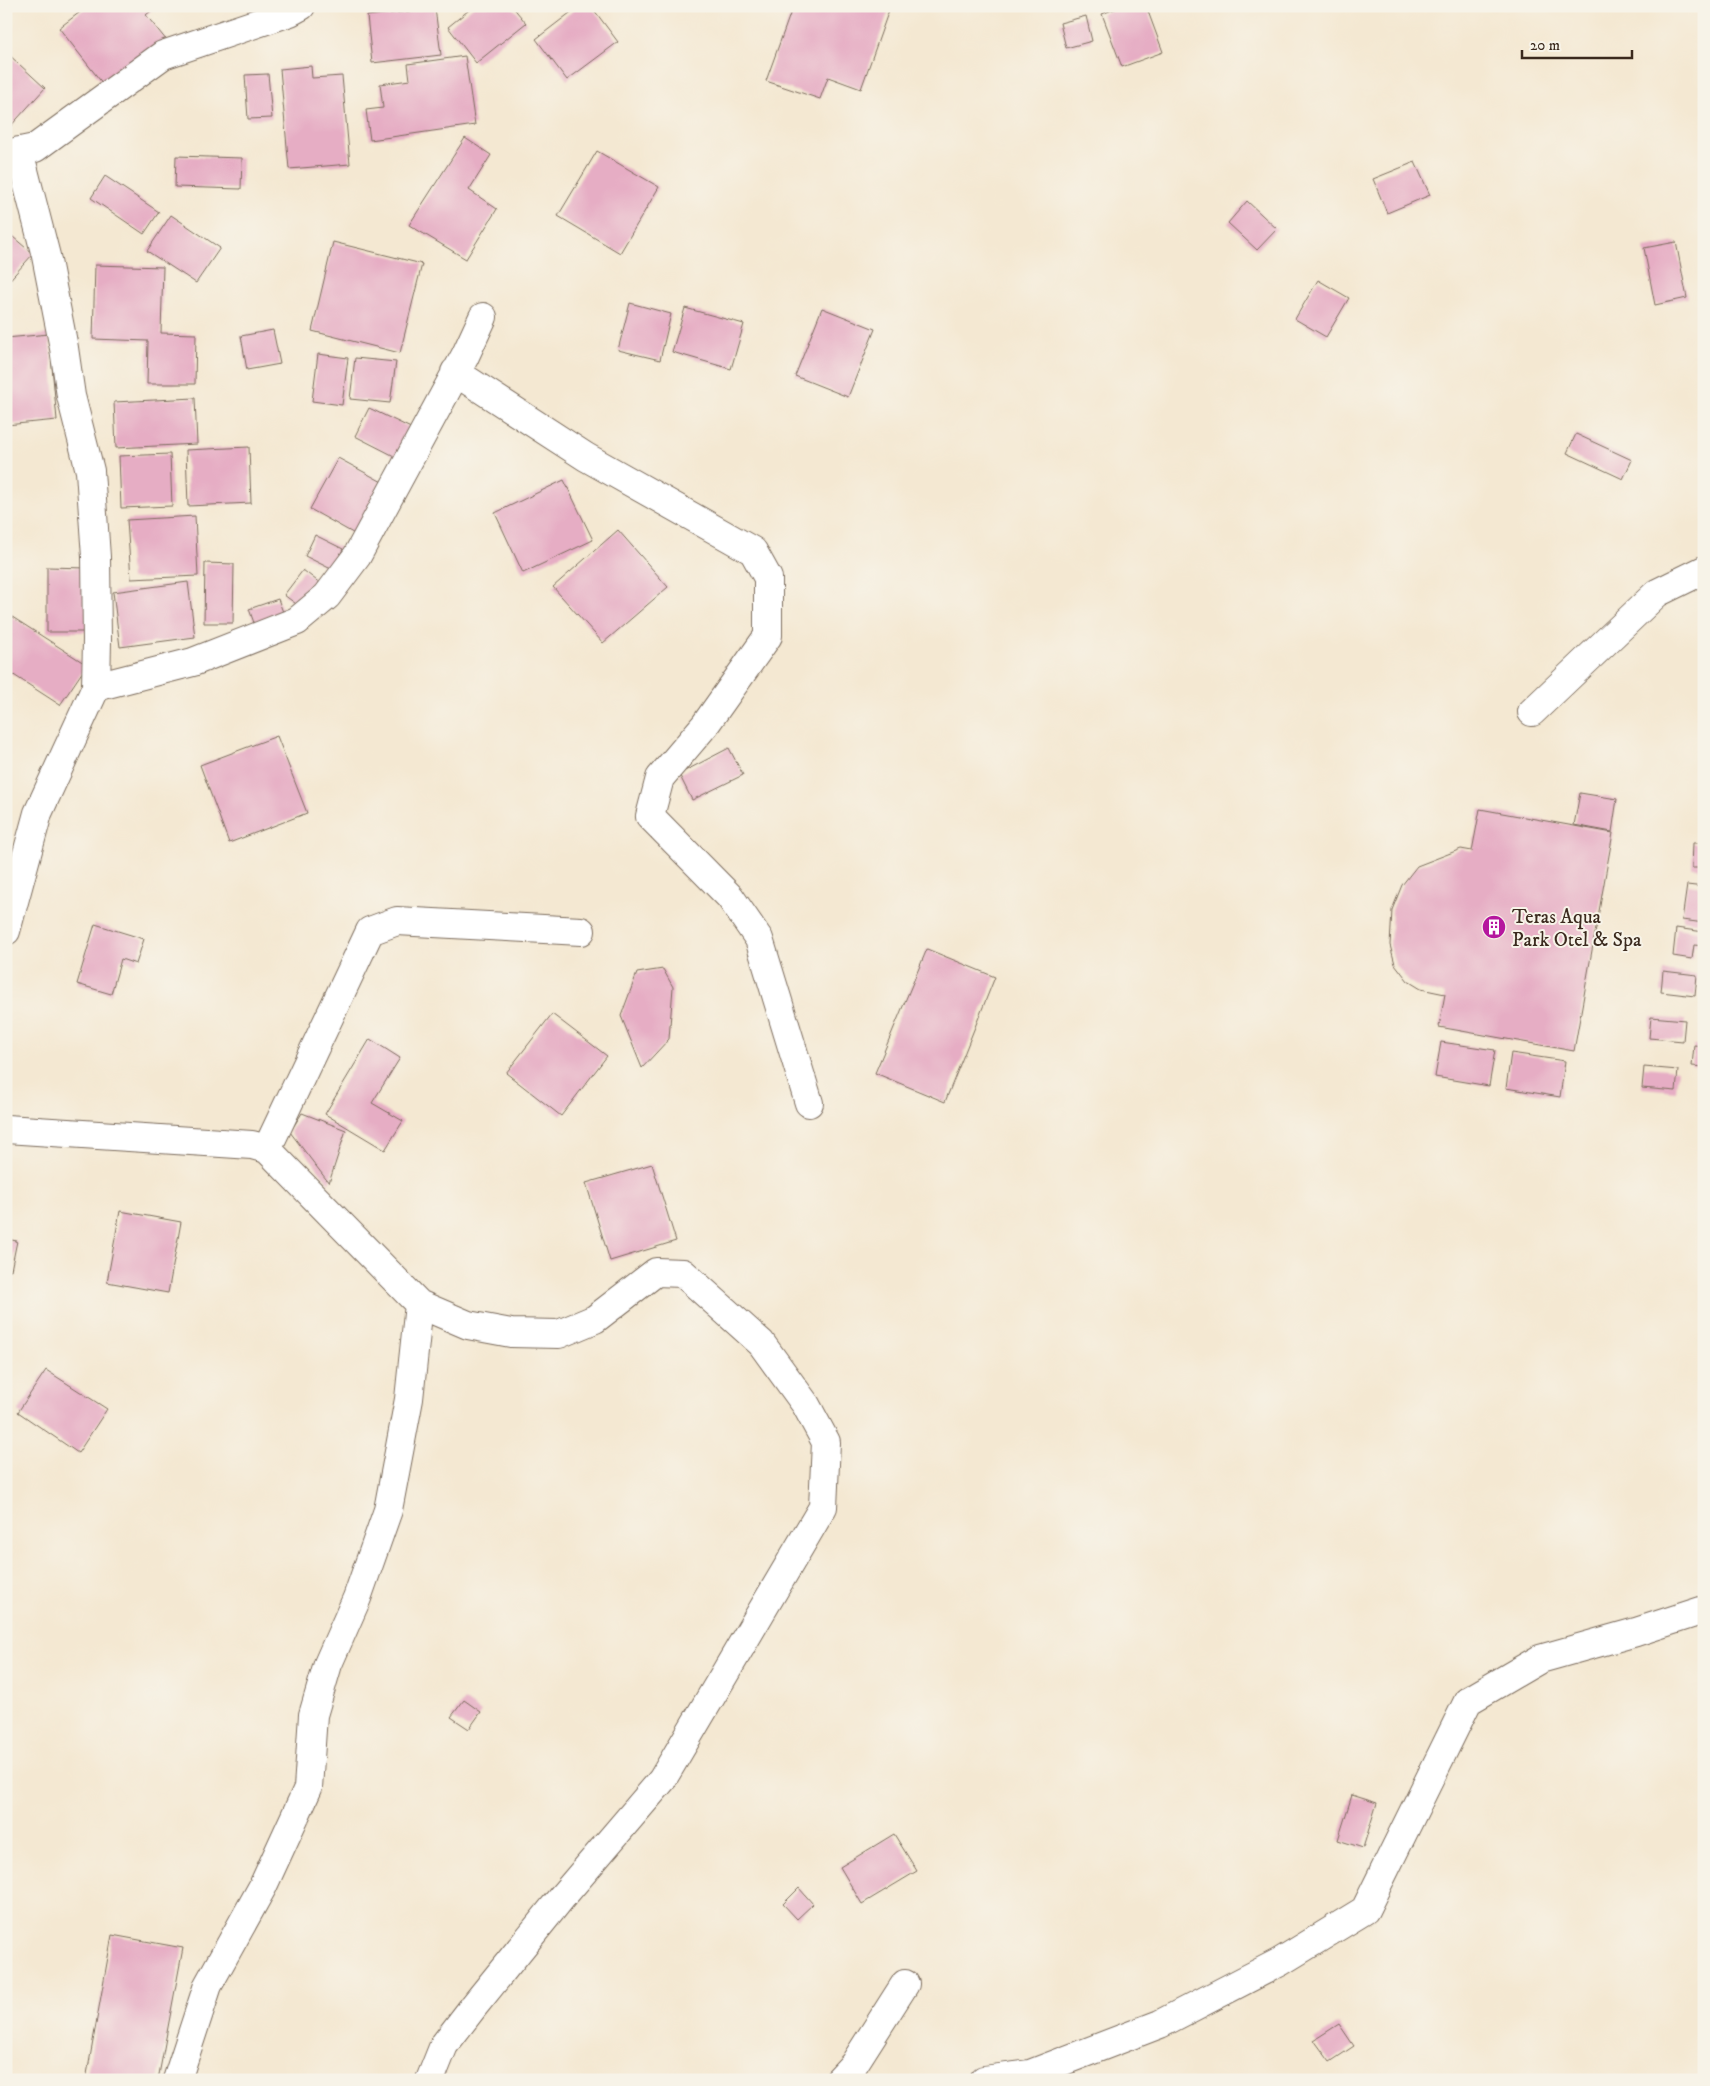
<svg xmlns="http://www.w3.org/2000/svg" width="1710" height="2086" viewBox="0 0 1710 2086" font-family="'IM FELL DW Pica',serif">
  <rect width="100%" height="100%" fill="#f7f3e8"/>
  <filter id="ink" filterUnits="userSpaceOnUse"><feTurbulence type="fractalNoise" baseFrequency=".02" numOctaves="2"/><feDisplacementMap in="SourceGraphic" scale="10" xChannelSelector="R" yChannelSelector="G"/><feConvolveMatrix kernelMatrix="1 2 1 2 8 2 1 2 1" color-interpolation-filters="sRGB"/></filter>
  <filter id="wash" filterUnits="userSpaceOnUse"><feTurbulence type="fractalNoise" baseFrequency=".0096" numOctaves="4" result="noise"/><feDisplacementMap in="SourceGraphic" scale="20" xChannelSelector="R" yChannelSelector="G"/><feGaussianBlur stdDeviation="1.12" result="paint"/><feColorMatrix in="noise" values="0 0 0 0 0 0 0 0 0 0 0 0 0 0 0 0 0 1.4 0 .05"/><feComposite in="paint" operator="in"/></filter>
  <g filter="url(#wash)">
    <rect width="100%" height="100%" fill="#f4e8d2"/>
    <g id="blocks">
      <path fill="#e6adc4" d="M 88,6 L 157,6 L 146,15 L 167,41 L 107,89 L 59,28 Z
        M 474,6 L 512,6 L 526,23 L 476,63 L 448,27 Z
        M 579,6 L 591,6 L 618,42 L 567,80 L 536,39 Z
        M 793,6 L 878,6 L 889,10 L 861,89 L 828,77 L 820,99 L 766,81 Z
        M 1122,6 L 1146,6 L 1163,52 L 1122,67 L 1102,14 Z
        M 435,8 L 441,55 L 372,63 L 367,16 Z
        M 1086,16 L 1092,41 L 1066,48 L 1060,23 Z
        M 6,52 L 45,88 L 8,129 L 6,127 Z
        M 465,56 L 475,125 L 370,140 L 366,110 L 383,108 L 380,84 L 410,80 L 408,64 Z
        M 311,66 L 312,78 L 342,76 L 350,164 L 289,169 L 280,69 Z
        M 268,74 L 272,118 L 248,119 L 245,75 Z
        M 465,138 L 491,155 L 469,190 L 497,209 L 466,259 L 409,225 Z
        M 597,151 L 659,187 L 620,253 L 558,216 Z
        M 176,156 L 242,158 L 241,189 L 175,187 Z
        M 1415,162 L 1430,195 L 1387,213 L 1373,179 Z
        M 105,176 L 159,212 L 144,234 L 91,198 Z
        M 1247,201 L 1277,229 L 1257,250 L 1228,223 Z
        M 171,215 L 220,248 L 196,283 L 147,251 Z
        M 6,231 L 33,254 L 6,284 Z
        M 333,242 L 422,264 L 400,353 L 312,331 Z
        M 1676,242 L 1687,298 L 1655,305 L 1644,248 Z
        M 95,265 L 163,267 L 161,333 L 196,334 L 195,384 L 147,384 L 148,341 L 93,339 Z
        M 1318,280 L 1349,298 L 1326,337 L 1295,319 Z
        M 630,303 L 671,314 L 660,360 L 618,350 Z
        M 685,308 L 744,324 L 731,369 L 672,352 Z
        M 822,308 L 875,329 L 848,397 L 795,376 Z
        M 273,330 L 280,364 L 247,370 L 241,336 Z
        M 49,334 L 57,420 L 6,425 L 6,338 Z
        M 318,354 L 348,358 L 342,405 L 312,401 Z
        M 355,358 L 396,362 L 390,403 L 350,399 Z
        M 195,398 L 197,444 L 116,448 L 114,402 Z
        M 369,408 L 415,430 L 400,459 L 355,436 Z
        M 1576,434 L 1632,460 L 1623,479 L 1567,453 Z
        M 249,447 L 251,503 L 188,506 L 186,450 Z
        M 170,454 L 172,506 L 121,508 L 119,456 Z
        M 338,458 L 397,490 L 369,542 L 310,509 Z
        M 564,480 L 593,540 L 523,573 L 495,513 Z
        M 195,516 L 198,576 L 131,579 L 127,520 Z
        M 618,530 L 668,587 L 603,643 L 553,587 Z
        M 315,535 L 343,549 L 333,570 L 305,556 Z
        M 205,563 L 234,564 L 233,623 L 204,623 Z
        M 47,567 L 87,568 L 87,632 L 47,632 Z
        M 303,570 L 321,584 L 303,609 L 284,595 Z
        M 188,582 L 195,637 L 120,647 L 113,592 Z
        M 278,599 L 286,620 L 257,631 L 249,609 Z
        M 6,613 L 87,665 L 60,705 L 6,670 Z
        M 277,736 L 307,813 L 229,843 L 200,765 Z
        M 729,748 L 743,775 L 692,800 L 679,774 Z
        M 1580,793 L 1617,799 L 1612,832 L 1574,825 Z
        M 1480,809 L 1613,833 L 1574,1051 L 1439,1027 L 1445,994 L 1421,989 L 1408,981 L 1395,964 L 1390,945 L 1392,910 L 1402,885 L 1417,866 L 1461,849 L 1472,851 Z
        M 1693,843 L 1704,843 L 1704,868 L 1692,868 Z
        M 1687,885 L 1704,887 L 1704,923 L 1682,920 Z
        M 95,924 L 144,939 L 136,964 L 121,959 L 111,994 L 77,984 Z
        M 1676,928 L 1704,932 L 1704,946 L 1694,945 L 1692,959 L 1673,956 Z
        M 927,949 L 995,977 L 945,1102 L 875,1073 Z
        M 663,969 L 673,987 L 669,1039 L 642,1068 L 621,1016 L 637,973 Z
        M 1663,971 L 1697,975 L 1695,996 L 1661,992 Z
        M 552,1014 L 607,1056 L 561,1116 L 506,1073 Z
        M 1651,1017 L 1685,1020 L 1683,1041 L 1649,1038 Z
        M 370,1039 L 400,1058 L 372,1103 L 403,1121 L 385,1150 L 325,1114 Z
        M 1441,1042 L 1495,1050 L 1489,1086 L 1435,1077 Z
        M 1694,1045 L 1704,1046 L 1704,1067 L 1692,1066 Z
        M 1511,1053 L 1565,1061 L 1560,1097 L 1506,1088 Z
        M 1644,1067 L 1678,1070 L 1676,1091 L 1642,1088 Z
        M 302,1113 L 346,1130 L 329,1183 L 290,1132 Z
        M 652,1164 L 676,1241 L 610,1261 L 586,1183 Z
        M 120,1211 L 181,1222 L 168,1293 L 107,1282 Z
        M 6,1239 L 17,1241 L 11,1270 L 6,1269 Z
        M 46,1370 L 107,1409 L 78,1453 L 18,1412 Z
        M 464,1700 L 481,1712 L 469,1729 L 451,1717 Z
        M 1352,1795 L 1377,1803 L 1363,1848 L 1338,1840 Z
        M 894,1834 L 917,1871 L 862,1904 L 840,1867 Z
        M 799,1888 L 813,1904 L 797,1919 L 783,1904 Z
        M 112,1935 L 183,1948 L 158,2080 L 86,2080 Z
        M 1339,2024 L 1354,2046 L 1330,2062 L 1314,2040 Z"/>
    </g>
  </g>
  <g filter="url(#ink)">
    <use href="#blocks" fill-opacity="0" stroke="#7c6c5d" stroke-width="1"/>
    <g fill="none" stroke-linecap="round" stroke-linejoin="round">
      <g stroke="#7c6c5d" stroke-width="30">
        <path id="street" d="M 6,154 L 35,148 L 163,55 L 290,12 L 301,6
          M 455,372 L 586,457 L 753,551 L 768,578 L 768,636 L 705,725 L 660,778 L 650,816 L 730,897 L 759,939 L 809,1103
          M 96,687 L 193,662 L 297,621 L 327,596 L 357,556 L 465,356 L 483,317
          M 1532,712 L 1657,593 L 1704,570
          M 6,931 L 38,813 L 96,687 L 97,640 L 96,557 L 90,471 L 71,396 L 64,348 L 46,256 L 19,151
          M 6,1129 L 252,1145 L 267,1149 L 419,1304 L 468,1325 L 511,1333 L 559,1334 L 595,1319 L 656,1272 L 683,1273 L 761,1343 L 806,1405 L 826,1442 L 823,1507 L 662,1780 L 562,1897 L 474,2006 L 444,2045 L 430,2080
          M 267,1149 L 370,931 L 397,921 L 581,931
          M 177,2080 L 208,1985 L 263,1886 L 308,1788 L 313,1715 L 328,1664 L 357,1598 L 388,1510 L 409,1399 L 419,1304
          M 839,2080 L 854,2064 L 905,1984
          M 984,2080 L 1030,2074 L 1160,2024 L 1280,1962 L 1365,1910 L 1468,1701 L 1540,1659 L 1636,1632 L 1704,1610"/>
      </g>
      <use href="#street" stroke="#fff" stroke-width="28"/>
    </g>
  </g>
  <defs>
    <g id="building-disc" transform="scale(1.25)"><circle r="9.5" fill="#b5179e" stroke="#f7f3e8"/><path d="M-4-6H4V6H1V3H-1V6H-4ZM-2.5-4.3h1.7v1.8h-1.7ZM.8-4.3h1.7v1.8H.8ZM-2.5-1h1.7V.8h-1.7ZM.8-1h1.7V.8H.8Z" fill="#fff"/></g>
  </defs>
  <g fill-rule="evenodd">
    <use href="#building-disc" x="1494" y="927"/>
  </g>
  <g text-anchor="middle" stroke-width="4" stroke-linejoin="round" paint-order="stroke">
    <g font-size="20" fill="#3b2a1e" stroke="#f7f3e8" text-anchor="start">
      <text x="1512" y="923">Teras Aqua<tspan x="1512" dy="23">Park Otel &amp; Spa</tspan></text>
    </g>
  </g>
  <rect width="1710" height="2086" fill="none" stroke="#f7f3e8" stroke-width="25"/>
  <path d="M1522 50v8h110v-8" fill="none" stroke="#3b2a1e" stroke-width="2.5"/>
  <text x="1530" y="50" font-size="15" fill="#3b2a1e" stroke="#f7f3e8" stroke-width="4" paint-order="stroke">20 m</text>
</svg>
